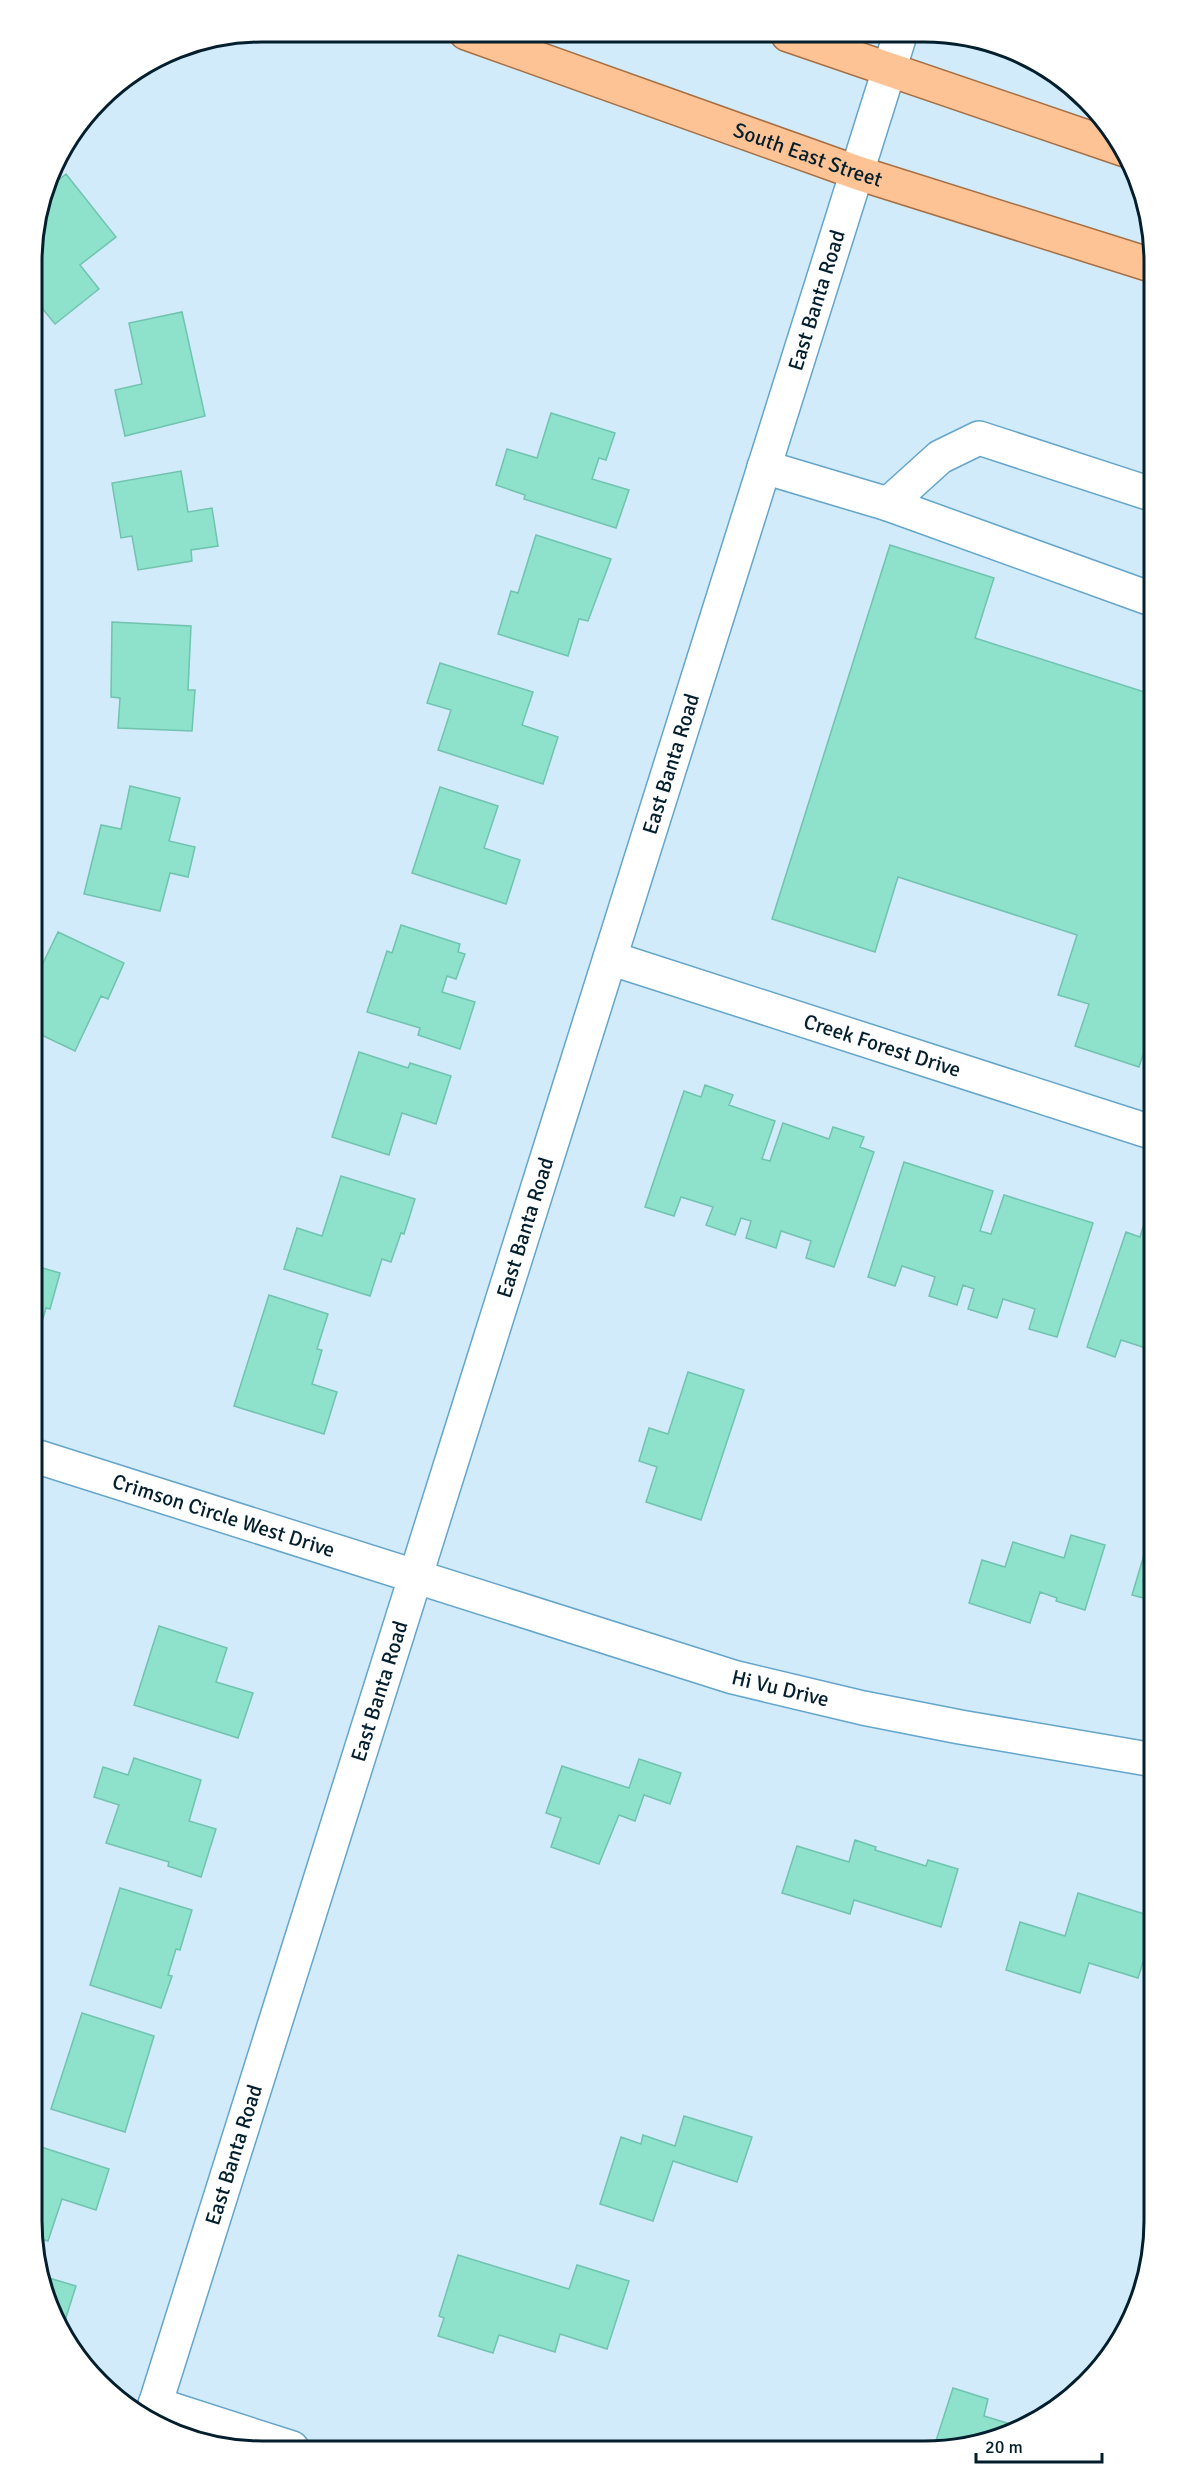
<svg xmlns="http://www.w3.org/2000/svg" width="1186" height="2483" viewBox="0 0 1186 2483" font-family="Signika,sans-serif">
  <rect width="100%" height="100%" fill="#d2ebfb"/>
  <path fill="#8ee1cb" stroke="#70c3ae" stroke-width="1.5" d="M 66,174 L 116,237 L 80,265 L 99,289 L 55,324 L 33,297 L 33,239 L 36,237 L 33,233 L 47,189 Z
    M 182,312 L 205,416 L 125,436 L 115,390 L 142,384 L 129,323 Z
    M 551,413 L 615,433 L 606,460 L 599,458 L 592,479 L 629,490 L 616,528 L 524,499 L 525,495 L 496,485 L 507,449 L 537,458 Z
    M 181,471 L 188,512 L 212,508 L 218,546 L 191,550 L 192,561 L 138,570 L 132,536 L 121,538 L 112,483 Z
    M 536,535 L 611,559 L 588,621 L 579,619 L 568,656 L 498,634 L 511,591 L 518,593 Z
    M 890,545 L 994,578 L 975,638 L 1154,695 L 1154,1020 L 1139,1067 L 1075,1046 L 1089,1004 L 1058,995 L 1077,935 L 898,877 L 875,952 L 772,919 Z
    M 112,622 L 191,626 L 188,690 L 195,690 L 192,731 L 118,728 L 120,698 L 111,697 Z
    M 440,663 L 533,692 L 522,725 L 558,737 L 543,784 L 438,750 L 451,710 L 427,703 Z
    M 130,786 L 180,798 L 169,841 L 195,847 L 188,877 L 170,873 L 160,911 L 84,894 L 101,825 L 121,829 Z
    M 440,787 L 498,806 L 484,848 L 520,860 L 506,904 L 412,873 Z
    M 401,925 L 460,944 L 458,952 L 465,954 L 456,979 L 447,976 L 442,992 L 475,1002 L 460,1049 L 418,1035 L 420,1028 L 367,1012 L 387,951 L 392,953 Z
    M 58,932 L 124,963 L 108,999 L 101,996 L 75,1051 L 33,1031 L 33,965 L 35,959 L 43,963 Z
    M 359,1052 L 408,1068 L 410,1063 L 451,1076 L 436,1124 L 402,1113 L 389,1155 L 332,1137 Z
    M 705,1085 L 733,1095 L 729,1105 L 775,1121 L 762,1159 L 770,1161 L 783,1123 L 829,1139 L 833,1127 L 864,1137 L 860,1147 L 874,1152 L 834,1267 L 806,1258 L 811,1241 L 781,1231 L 776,1248 L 746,1238 L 751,1221 L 741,1218 L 735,1235 L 706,1225 L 713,1207 L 681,1197 L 674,1216 L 645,1207 L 684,1091 L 701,1097 Z
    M 904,1162 L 993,1191 L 980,1231 L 991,1234 L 1004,1195 L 1093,1223 L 1057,1337 L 1029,1329 L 1035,1309 L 1003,1299 L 997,1318 L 968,1309 L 974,1289 L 963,1285 L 957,1305 L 929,1296 L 935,1277 L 902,1266 L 895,1286 L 868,1277 Z
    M 341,1176 L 415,1199 L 404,1234 L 401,1233 L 391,1262 L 382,1259 L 370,1296 L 284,1269 L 297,1228 L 322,1236 Z
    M 1143,1227 L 1154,1231 L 1154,1371 L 1146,1368 L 1152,1350 L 1121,1340 L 1115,1357 L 1087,1347 L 1126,1232 L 1140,1237 Z
    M 32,1265 L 60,1273 L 50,1309 L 46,1308 L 40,1329 L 32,1327 Z
    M 269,1295 L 328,1314 L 317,1349 L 322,1350 L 312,1384 L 337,1392 L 324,1434 L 234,1406 Z
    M 688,1372 L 744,1390 L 701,1520 L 646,1502 L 657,1467 L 639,1461 L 649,1428 L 668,1434 Z
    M 1071,1535 L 1105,1545 L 1085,1610 L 1056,1601 L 1057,1598 L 1040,1592 L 1030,1623 L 969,1603 L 982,1560 L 1005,1567 L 1013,1542 L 1064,1558 Z
    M 1147,1545 L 1154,1547 L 1154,1601 L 1132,1595 Z
    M 32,1562 L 38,1564 L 32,1583 Z
    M 159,1626 L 227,1648 L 216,1682 L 253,1693 L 238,1738 L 134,1705 Z
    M 134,1758 L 201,1780 L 189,1821 L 216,1829 L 201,1877 L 168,1866 L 169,1862 L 106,1843 L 119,1805 L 94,1797 L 103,1767 L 128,1775 Z
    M 639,1759 L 681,1773 L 670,1804 L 644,1795 L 635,1821 L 619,1815 L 599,1864 L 551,1847 L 561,1818 L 546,1813 L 562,1766 L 629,1788 Z
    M 855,1840 L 876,1847 L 875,1850 L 926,1866 L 928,1860 L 958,1869 L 941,1927 L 854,1900 L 850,1914 L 782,1893 L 797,1846 L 849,1862 Z
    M 120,1888 L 192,1910 L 180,1950 L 176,1949 L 168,1975 L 172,1976 L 161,2008 L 90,1985 Z
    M 1078,1893 L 1154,1917 L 1154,1928 L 1138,1978 L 1089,1963 L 1080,1993 L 1006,1970 L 1020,1922 L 1065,1936 Z
    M 82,2013 L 154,2036 L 125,2132 L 51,2109 Z
    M 684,2116 L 752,2137 L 737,2182 L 673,2161 L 653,2221 L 600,2204 L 621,2137 L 641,2144 L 643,2135 L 675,2146 Z
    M 32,2144 L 109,2169 L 96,2210 L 62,2199 L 48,2241 L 34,2237 Z
    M 458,2255 L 569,2289 L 577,2265 L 629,2281 L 607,2349 L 560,2334 L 555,2352 L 499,2335 L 493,2353 L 438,2336 L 444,2318 L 439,2316 Z
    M 39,2275 L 76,2286 L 61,2333 L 39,2281 Z
    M 953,2388 L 988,2399 L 984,2416 L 1020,2427 L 984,2444 L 933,2450 Z"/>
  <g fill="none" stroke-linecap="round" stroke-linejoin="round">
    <g stroke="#64a5cb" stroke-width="36">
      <g id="minor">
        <path d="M 764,467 L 888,504 L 940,457 L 979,438 L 1154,495"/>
        <path d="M 888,504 L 1154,600"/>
        <path id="s1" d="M 610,958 L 1154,1133"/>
        <path id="s2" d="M 32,1455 L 733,1677 L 863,1708 L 960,1727 L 1154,1760"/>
        <path d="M 155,2404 L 292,2448"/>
        <path id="s3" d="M 150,2421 L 900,35"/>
      </g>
    </g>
    <g stroke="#a66f43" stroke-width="36">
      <g id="major">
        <path id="s4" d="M 466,33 L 858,173 L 1154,266"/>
        <path d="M 788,35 L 1125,150"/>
      </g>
    </g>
    <use href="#minor" stroke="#fff" stroke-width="33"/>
    <use href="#major" stroke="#fec395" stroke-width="33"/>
  </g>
  <g text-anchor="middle" stroke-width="5" stroke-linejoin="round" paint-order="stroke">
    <g font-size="21" fill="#031e2d" stroke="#fff">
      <text dy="7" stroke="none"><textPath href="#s4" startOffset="363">South East Street</textPath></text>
      <text dy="7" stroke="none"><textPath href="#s3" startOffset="2223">East Banta Road</textPath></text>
      <text dy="7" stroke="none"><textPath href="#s3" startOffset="1737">East Banta Road</textPath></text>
      <text dy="7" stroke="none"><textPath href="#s1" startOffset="286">Creek Forest Drive</textPath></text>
      <text dy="7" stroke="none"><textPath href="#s3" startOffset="1251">East Banta Road</textPath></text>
      <text dy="7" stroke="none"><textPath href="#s2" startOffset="201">Crimson Circle West Drive</textPath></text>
      <text dy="7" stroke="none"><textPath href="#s2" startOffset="784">Hi Vu Drive</textPath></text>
      <text dy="7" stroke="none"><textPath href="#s3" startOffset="765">East Banta Road</textPath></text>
      <text dy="7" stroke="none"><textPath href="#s3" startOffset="279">East Banta Road</textPath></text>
    </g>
  </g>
  <path d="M0 0H1186V2483H0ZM262 42H924A220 220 0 0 1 1144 262V2221A220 220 0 0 1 924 2441H262A220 220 0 0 1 42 2221V262A220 220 0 0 1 262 42Z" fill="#fff" fill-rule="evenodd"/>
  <path fill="none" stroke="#031e2d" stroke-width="3" d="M262 42H924A220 220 0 0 1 1144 262V2221A220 220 0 0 1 924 2441H262A220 220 0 0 1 42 2221V262A220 220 0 0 1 262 42Z"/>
  <path d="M976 2453v9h126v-9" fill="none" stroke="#031e2d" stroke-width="3"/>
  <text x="985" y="2453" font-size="18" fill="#031e2d" stroke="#ffffff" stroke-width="4.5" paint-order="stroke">20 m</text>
</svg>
